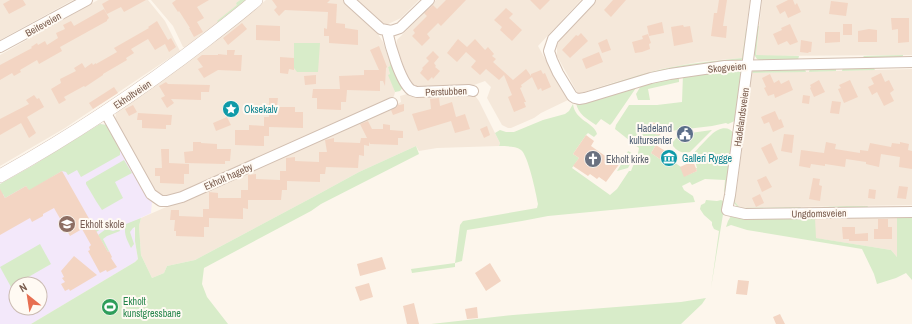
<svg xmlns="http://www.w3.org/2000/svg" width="912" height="324" viewBox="0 0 912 324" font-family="'Archivo Narrow',sans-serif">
  <rect width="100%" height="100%" fill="#fdf6ec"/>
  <path fill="#f5e8da" d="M 0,0 L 73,0 L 0,40 Z
    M 98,0 L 148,0 L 165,21 L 180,51 L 65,128 L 0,166 L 0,55 Z
    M 151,0 L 240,0 L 236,3 L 238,5 L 187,48 L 183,47 L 173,26 Z
    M 266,0 L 344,0 L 366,20 L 376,31 L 383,42 L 389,59 L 390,66 L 388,67 L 390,74 L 389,75 L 395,92 L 394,96 L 390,101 L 177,196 L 163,197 L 154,192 L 115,120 L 116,113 L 215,42 Z
    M 357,0 L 419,0 L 401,18 L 384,26 Z
    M 436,0 L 581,0 L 538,46 L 568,100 L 541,113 L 534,118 L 511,128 L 508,128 L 502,125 L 487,98 L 491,87 L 485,81 L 474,85 L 417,88 L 411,84 L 396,48 L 397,40 Z
    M 596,0 L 750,0 L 742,58 L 698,62 L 662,69 L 612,83 L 578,94 L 557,56 L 557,46 L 559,41 Z
    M 762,0 L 912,0 L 912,55 L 756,56 Z
    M 912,69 L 912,205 L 740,208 L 735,202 L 752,73 Z
    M 470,93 L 476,97 L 479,101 L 500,143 L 499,146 L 437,148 L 419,151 L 416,146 L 359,172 L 315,196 L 195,260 L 167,266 L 164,273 L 152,278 L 141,255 L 139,226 L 141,218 L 356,124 L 401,102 L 400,96 L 407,94 L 414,96 Z
    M 897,216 L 897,257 L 891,250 L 815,238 L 815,218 Z"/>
  <path fill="#f3e8fa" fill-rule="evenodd" d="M 100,124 L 107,125 L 152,202 L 151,213 L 134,221 L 135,241 L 138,259 L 135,262 L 31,324 L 0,324 L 0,184 L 32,166 ZM 16,284 L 40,284 L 40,308 L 16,308 Z"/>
  <path fill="#d8ecc9" d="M 240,0 L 246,0 L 218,22 L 217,21 L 237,5 L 236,3 Z
    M 756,26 L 759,26 L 756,55 L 799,56 L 798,60 L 761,61 L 757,59 L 753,53 Z
    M 746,29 L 748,32 L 744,58 L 740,61 L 581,95 L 578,95 C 606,85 634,76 663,69 C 689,63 715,61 742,58 Z
    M 294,43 L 320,43 L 318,72 L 297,72 L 294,68 Z
    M 903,55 L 903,56 L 901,57 L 865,58 L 863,56 Z
    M 392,58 L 404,86 L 400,91 L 395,92 L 388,75 L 390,74 L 388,67 L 390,66 L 389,59 Z
    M 872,65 L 875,70 L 842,71 L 843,67 Z
    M 735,68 L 741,71 L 743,73 L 737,120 L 728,124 L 726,123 L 712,126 L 670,131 L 666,124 L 664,125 L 652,122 L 649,133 L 660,135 L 653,142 L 656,145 L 651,153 L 670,166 L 674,162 L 681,167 L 685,176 L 697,171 L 696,168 L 697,168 L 693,154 C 697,150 713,131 718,130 C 724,127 731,128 734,134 L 726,191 L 724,192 L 725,180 L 705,179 L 692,185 L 690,182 L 682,186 L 684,190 L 693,196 L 695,202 L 548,216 L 522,221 L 467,230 L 462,261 L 455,263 L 455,267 L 412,273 L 411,269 L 455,263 L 460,225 L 463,221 L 537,208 L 538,204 C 536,193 528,155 521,150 C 515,145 507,147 499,146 L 500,143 L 495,133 L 500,130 L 506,132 L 514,132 L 543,120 L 565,114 L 569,111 L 573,104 C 575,121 594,122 597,134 L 594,137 L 588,133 L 586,135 L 573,154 L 579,158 L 572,168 L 610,195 L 617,189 L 629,171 L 631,171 C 634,163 638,156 639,148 L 615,129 L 616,125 L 629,105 L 657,105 L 682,102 L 683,74 Z
    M 810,68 L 836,68 L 836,71 L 809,72 Z
    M 805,69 L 806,72 L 752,73 L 754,70 Z
    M 679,78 L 679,82 L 648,89 L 650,100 L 638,100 L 636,94 L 642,84 Z
    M 638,85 L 612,123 L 610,125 L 601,119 L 596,125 C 587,119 578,114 576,103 Z
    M 100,124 L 107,125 L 122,149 L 120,151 L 120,155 L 81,177 L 77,170 L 68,175 L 66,172 L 62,171 L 29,191 L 26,186 L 5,198 L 3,194 L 0,195 L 0,184 L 32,166 Z
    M 712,130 L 690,152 C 683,154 678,152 673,146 L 673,142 L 678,136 L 683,134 Z
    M 416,146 L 419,154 L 321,204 L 311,211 L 204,268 L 202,284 L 207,297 L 228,324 L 31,324 L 135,262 L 138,259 L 135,241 L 135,227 L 133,228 L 130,232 L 134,244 L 131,248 C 127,240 123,233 126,224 L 141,218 L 139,226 L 141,255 L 152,278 L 164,273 L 167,266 L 195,260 L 315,196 L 359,172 Z
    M 628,151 L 635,155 L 628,168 L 617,171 L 625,158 Z
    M 124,160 L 132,173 L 115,182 L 123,198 L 102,210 L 96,201 L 86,184 L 86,182 Z
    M 736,184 L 737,184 L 735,202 L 740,208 L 801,207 L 800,209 L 740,210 L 734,203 Z
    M 706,200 L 717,201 L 721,200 L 725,202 L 711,288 L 719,231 L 714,229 L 712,225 L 712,222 L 704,215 L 700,209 L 701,205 L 705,203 Z
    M 846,206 L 868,206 L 867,208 L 822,208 L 822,207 Z
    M 731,216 L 735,216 L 772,219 L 815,218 L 816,238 L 891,250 L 897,257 L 897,216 L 912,217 L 912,280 L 906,273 L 896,278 L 877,284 L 874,274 L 862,249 L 747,230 L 731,225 L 726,227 L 728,221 Z
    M 101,218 L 106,226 L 88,237 L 83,229 Z
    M 106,229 L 113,231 L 119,229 L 120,231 L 107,236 L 103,239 L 109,251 L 108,252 L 98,235 Z
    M 40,244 L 51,264 L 11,287 L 0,267 Z
    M 706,298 L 702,304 L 681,324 L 431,324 L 513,315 L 681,302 Z"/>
  <path fill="#f3d5c3" d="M 10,0 L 23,0 L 26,5 L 9,14 L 3,4 Z
    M 109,0 L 146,0 L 124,12 L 121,7 L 107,14 L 102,4 Z
    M 176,0 L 209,0 L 197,7 L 204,18 L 197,22 L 203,32 L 194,37 L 189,28 L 190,28 L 179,11 L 178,12 L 172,3 Z
    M 272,0 L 330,0 L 327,3 L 337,4 L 336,23 L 345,24 L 345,28 L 358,30 L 358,45 L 329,43 L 329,36 L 324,36 L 324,28 L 327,29 L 328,12 L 285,10 L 279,16 L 274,10 L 277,7 Z
    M 446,0 L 466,0 L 441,26 L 438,23 L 427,34 L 430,38 L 422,46 L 412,36 L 415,33 L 413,30 L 427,16 L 424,13 L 433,5 L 437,9 Z
    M 530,0 L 550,0 L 540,10 Z
    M 613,0 L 626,0 L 611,17 L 604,10 Z
    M 719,0 L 727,0 L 723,26 L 727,26 L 726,38 L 711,36 L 714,13 L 717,13 Z
    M 788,0 L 793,0 L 795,5 L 797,3 L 801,12 L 788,18 L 785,11 L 780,14 L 776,6 Z
    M 831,1 L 848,3 L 846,16 L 829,14 Z
    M 506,8 L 513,14 L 509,18 L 522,30 L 512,41 L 500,30 L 502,27 L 494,20 Z
    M 104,9 L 109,18 L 107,20 L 107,21 L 60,47 L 62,51 L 39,64 L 37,60 L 20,70 L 21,72 L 14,76 L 12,73 L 0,80 L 0,65 L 32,48 L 31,47 L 37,43 L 38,45 L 45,41 L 47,45 L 58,38 L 56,33 L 65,29 L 63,25 L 71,21 L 74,26 Z
    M 891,18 L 909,18 L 909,42 L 898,43 L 898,29 L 892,30 Z
    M 157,21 L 168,40 L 171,38 L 176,47 L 169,52 L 165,44 L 155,50 L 148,39 L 131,49 L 134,53 L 126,58 L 127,60 L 103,74 L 103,75 L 85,87 L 84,86 L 64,97 L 66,100 L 59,104 L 51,89 L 61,83 L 60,79 L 76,71 L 74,68 L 82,63 L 85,68 L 92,63 L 93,65 L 96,63 L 96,64 L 117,52 L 114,48 L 149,28 L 148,27 Z
    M 662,22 L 664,33 L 649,36 L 647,26 Z
    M 242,23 L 247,29 L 228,45 L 223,38 Z
    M 790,24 L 798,42 L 790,45 L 787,41 L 778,45 L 773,34 L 782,30 L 781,28 Z
    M 843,24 L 852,24 L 852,35 L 843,35 Z
    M 256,25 L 280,26 L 280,41 L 256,40 Z
    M 683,25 L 684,27 L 690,26 L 693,42 L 674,46 L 671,27 Z
    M 869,29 L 877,30 L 877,42 L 858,42 L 858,31 Z
    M 825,32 L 840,32 L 840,42 L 825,43 Z
    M 581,33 L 588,41 L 570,58 L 562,50 L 576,35 L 578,36 Z
    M 648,34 L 651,43 L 649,44 L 650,49 L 642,52 L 635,53 L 632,42 L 643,39 L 642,36 Z
    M 458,39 L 467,47 L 475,39 L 485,50 L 488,47 L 494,54 L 492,56 L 496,59 L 493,62 L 513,80 L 526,69 L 531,76 L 531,74 L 541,70 L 543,74 L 545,73 L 551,87 L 542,91 L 541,88 L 538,90 L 532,77 L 521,85 L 522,87 L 520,88 L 526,102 L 524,102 L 526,107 L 514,112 L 508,97 L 512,95 L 504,75 L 499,80 L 486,69 L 480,75 L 471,67 L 476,61 L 466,52 L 457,62 L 447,53 Z
    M 607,39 L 611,50 L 602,53 L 598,43 Z
    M 801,40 L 812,42 L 811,52 L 809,52 L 808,53 L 800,52 Z
    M 379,46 L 387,67 L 386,68 L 385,86 L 383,81 L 380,81 L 380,91 L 347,90 L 346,102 L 341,102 L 341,110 L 317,109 L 317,98 L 312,98 L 313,89 L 340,89 L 339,76 L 364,75 L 364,70 L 379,70 L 370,50 Z
    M 227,50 L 235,50 L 234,55 L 242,55 L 241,71 L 218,70 L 204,78 L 198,69 L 203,67 L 197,59 L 202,55 L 218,55 L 218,54 L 227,55 Z
    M 433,51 L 439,57 L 434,63 L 436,66 L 435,67 L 440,71 L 433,79 L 432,77 L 428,81 L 420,73 L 423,69 L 422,68 L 429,61 L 426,58 Z
    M 599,52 L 603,62 L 586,69 L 582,59 Z
    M 280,57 L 294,58 L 294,70 L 289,69 L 288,74 L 280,73 Z
    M 881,73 L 885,82 L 889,80 L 894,90 L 890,93 L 894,101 L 884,106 L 877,92 L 872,95 L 868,87 L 874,84 L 871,78 Z
    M 770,74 L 774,83 L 779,80 L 781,84 L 789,80 L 793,90 L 775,98 L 774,94 L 768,96 L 764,88 L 766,87 L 762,78 Z
    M 316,75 L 316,84 L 305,85 L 304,76 Z
    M 819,80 L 825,92 L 814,97 L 810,88 L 811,87 L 810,85 Z
    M 850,80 L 858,97 L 844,103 L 838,89 L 841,88 L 839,85 Z
    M 166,82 L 168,84 L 210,85 L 209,92 L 201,92 L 201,100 L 171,99 L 174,103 L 167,108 L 161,98 L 165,96 L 159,86 Z
    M 114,87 L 118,93 L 93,109 L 89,103 Z
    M 34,95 L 37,99 L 39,98 L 44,107 L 27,117 L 36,133 L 29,138 L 21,123 L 0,135 L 0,119 L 29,104 L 26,100 Z
    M 803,95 L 810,96 L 809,104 L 802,103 Z
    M 269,98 L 278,98 L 277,107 L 295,107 L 295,112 L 303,112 L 303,128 L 269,127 L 269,136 L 264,136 L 264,146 L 235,145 L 235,130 L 249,130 L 249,125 L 264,126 L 264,117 L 269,117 Z
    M 439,98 L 440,106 L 452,102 L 456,117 L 465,114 L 470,129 L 455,133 L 451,121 L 418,131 L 412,114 L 431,109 L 430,99 Z
    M 832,101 L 841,102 L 839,114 L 830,113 Z
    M 398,104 L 399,105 L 404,104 L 404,111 L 393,115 L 391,110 L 397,107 Z
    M 133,105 L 137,112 L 129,116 L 125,109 Z
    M 775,111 L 779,120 L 781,119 L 784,127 L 773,132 L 769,122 L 764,124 L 761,117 Z
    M 138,113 L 172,115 L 171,125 L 166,125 L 166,129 L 142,128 L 142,120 L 137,120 Z
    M 227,117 L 231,125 L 216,131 L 213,123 Z
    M 368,121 L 372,129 L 383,129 L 383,124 L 390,125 L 390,130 L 403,131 L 403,138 L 398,138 L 398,145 L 370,144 L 369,142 L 369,146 L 364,145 L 364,156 L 359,155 L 358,168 L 326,167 L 325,174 L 320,174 L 320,182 L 287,181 L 287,190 L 282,190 L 281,200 L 248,200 L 248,209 L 243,208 L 243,219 L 209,218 L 209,227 L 204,227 L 204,237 L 176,236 L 176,231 L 174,231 L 175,220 L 170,220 L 171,210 L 179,210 L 179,216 L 203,217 L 203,209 L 209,209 L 209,192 L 218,193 L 218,198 L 241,198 L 241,190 L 248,190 L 248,175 L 256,174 L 256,179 L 280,180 L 280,171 L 286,171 L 286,158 L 295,157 L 295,161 L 319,162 L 319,152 L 327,152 L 325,140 L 334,138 L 334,142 L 360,143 L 361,138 L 367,138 L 360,124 Z
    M 651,122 L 662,125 L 660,135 L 649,133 Z
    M 487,126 L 490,135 L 484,138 L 480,129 Z
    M 784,134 L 794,135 L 792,153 L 781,151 Z
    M 586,135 L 594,141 L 591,146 L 611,160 L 613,157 L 620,163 L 606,182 L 599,177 L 597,179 L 590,174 L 588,176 L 573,166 L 579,158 L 573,154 Z
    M 193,142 L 201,142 L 201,143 L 217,144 L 217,149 L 231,149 L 230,161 L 225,161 L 225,164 L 185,163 L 184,152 L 193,151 Z
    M 826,142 L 836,144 L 835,149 L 860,153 L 860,150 L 868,151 L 870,143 L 891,147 L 892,143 L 900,144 L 900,142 L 909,144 L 908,150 L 912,151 L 912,169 L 899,167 L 900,157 L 881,154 L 879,167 L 866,164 L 866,162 L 846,159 L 845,167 L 825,164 L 825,166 L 811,164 L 810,168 L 799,166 L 801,150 L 824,153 Z
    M 771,143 L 778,159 L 769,164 L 761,148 Z
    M 656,145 L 676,158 L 670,166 L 651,153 Z
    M 161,149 L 169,149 L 169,163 L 189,164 L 189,174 L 184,174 L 184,184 L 160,183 L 160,176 L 155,176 L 155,168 L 162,168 Z
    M 693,161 L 697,171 L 684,177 L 680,167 Z
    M 62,171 L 108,252 L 109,251 L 112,257 L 111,258 L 117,267 L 107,272 L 106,270 L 100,273 L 88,251 L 90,250 L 89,247 L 91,245 L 82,229 L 70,236 L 54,208 L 43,214 L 43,216 L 32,222 L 30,218 L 0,235 L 0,189 L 5,198 L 26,186 L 29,190 Z
    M 766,176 L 772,187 L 762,192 L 757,180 Z
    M 813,178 L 820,179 L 819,185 L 822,186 L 820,201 L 809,199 Z
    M 899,186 L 908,187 L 906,199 L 897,198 Z
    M 869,189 L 876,190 L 875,199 L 868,198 Z
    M 760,194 L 764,203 L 756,207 L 752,198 Z
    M 878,219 L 888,219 L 888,227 L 892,227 L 892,239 L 874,239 L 874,229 L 878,229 Z
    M 842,227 L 855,227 L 855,234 L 868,233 L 868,241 L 849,241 L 849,239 L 843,239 Z
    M 74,256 L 97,275 L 70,291 L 69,289 L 65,291 L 61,284 L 65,282 L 62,278 L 64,277 L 61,271 Z
    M 382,257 L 386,269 L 360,276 L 357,264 Z
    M 490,263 L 501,281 L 486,291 L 475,273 Z
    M 738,280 L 749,281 L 747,295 L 736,294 Z
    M 369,283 L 373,297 L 360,301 L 355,287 Z
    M 414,303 L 419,324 L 407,324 L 403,306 Z
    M 477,307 L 478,318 L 467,319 L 465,309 Z
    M 780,314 L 785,324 L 776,324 L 773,317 Z"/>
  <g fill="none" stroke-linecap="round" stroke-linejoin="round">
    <g stroke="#d1beb0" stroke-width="12">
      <path id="minor" d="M 349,0 L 381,29 L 391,31 L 400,28 L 429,0
        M 590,0 L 553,39 L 549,51 L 552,60 L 558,73 L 572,96 L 575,98 L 579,99 L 585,98 L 651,78 L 670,74 L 725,66 L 912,62
        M 756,0 L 730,195 L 727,210 L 745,214 L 912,212
        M 387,31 C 390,45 400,81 411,90 C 411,90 416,92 417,92 L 469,90 L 473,91
        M 0,47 L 87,0
        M 104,112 L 108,117 L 151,194 L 161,201 L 167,201 L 182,197 L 392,103"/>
    </g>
    <g stroke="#d1beb0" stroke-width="14">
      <path id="tertiary" d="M 0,176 C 72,136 141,90 206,40 C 223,27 240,14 256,0"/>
    </g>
    <use href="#minor" stroke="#fff" stroke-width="10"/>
    <use href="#tertiary" stroke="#fff" stroke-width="13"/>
  </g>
  <defs>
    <g id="sight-disc" transform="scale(0.9)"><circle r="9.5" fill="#0f9aa8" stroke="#fffaf3"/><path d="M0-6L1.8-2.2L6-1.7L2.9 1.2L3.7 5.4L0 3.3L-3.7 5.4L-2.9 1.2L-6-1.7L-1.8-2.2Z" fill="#fff"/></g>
    <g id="civic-disc" transform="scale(0.9)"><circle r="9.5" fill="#5c6f8a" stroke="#fffaf3"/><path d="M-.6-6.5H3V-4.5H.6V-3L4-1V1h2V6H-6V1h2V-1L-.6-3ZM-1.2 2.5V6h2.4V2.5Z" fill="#fff"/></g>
    <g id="museum-disc" transform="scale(0.9)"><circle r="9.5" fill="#0f9aa8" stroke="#fffaf3"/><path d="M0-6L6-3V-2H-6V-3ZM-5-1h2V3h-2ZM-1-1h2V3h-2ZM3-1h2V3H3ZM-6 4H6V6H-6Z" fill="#fff"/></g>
    <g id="church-disc" transform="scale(0.9)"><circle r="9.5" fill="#6b7280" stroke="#fffaf3"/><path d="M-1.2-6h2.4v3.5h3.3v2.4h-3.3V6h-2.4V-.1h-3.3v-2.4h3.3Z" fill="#fff"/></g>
    <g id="school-disc" transform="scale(0.9)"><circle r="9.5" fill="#8d6e63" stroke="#fffaf3"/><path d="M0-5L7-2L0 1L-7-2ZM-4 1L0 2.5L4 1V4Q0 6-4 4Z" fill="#fff"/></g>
    <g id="stadium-disc" transform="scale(0.9)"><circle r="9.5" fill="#2e9e5b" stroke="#fffaf3"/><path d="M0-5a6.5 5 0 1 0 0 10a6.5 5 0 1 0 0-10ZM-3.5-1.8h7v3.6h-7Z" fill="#fff"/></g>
  </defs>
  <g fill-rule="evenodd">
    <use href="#sight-disc" x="231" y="109"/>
    <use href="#civic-disc" x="685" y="134"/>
    <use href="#museum-disc" x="669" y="158"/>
    <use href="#church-disc" x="593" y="159"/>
    <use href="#school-disc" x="67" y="224"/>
    <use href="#stadium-disc" x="110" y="307"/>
  </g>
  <g text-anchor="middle" stroke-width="4" stroke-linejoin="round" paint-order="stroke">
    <g font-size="10" fill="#7a5c4d" stroke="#fffaf3">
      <text transform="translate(43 24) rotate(-29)" y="4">Beiteveien</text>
      <text transform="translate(727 67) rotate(-5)" y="4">Skogveien</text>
      <text transform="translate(446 91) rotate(-2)" y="4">Perstubben</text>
      <text transform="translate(132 94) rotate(-34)" y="4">Ekholtveien</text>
      <text transform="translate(741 117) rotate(-82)" y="4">Hadelandsveien</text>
      <text transform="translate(228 176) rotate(-24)" y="4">Ekholt hageby</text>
      <text transform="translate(819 213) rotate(-1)" y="4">Ungdomsveien</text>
    </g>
    <g font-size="10" fill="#0d838f" stroke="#fffaf3" text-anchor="start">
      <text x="244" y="113">Oksekalv</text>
      <text x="682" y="162">Galleri Rygge</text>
    </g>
    <g font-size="10" fill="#4e5e75" stroke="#fffaf3" text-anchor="end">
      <text x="672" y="132">Hadeland<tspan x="672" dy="12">kultursenter</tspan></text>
    </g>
    <g font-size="10" fill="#5b616d" stroke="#fffaf3" text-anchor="start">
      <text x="606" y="163">Ekholt kirke</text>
    </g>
    <g font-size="10" fill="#785e54" stroke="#fffaf3" text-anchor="start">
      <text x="80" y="228">Ekholt skole</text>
    </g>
    <g font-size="10" fill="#27864d" stroke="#fffaf3" text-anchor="start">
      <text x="123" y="305">Ekholt<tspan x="123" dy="12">kunstgressbane</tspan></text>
    </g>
  </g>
  <g transform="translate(28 296) rotate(330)"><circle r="19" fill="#fffaf3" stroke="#cabbb1"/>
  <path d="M0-3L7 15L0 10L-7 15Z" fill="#e76f51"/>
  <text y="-6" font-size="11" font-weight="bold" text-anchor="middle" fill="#7a5c4d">N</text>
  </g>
</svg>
